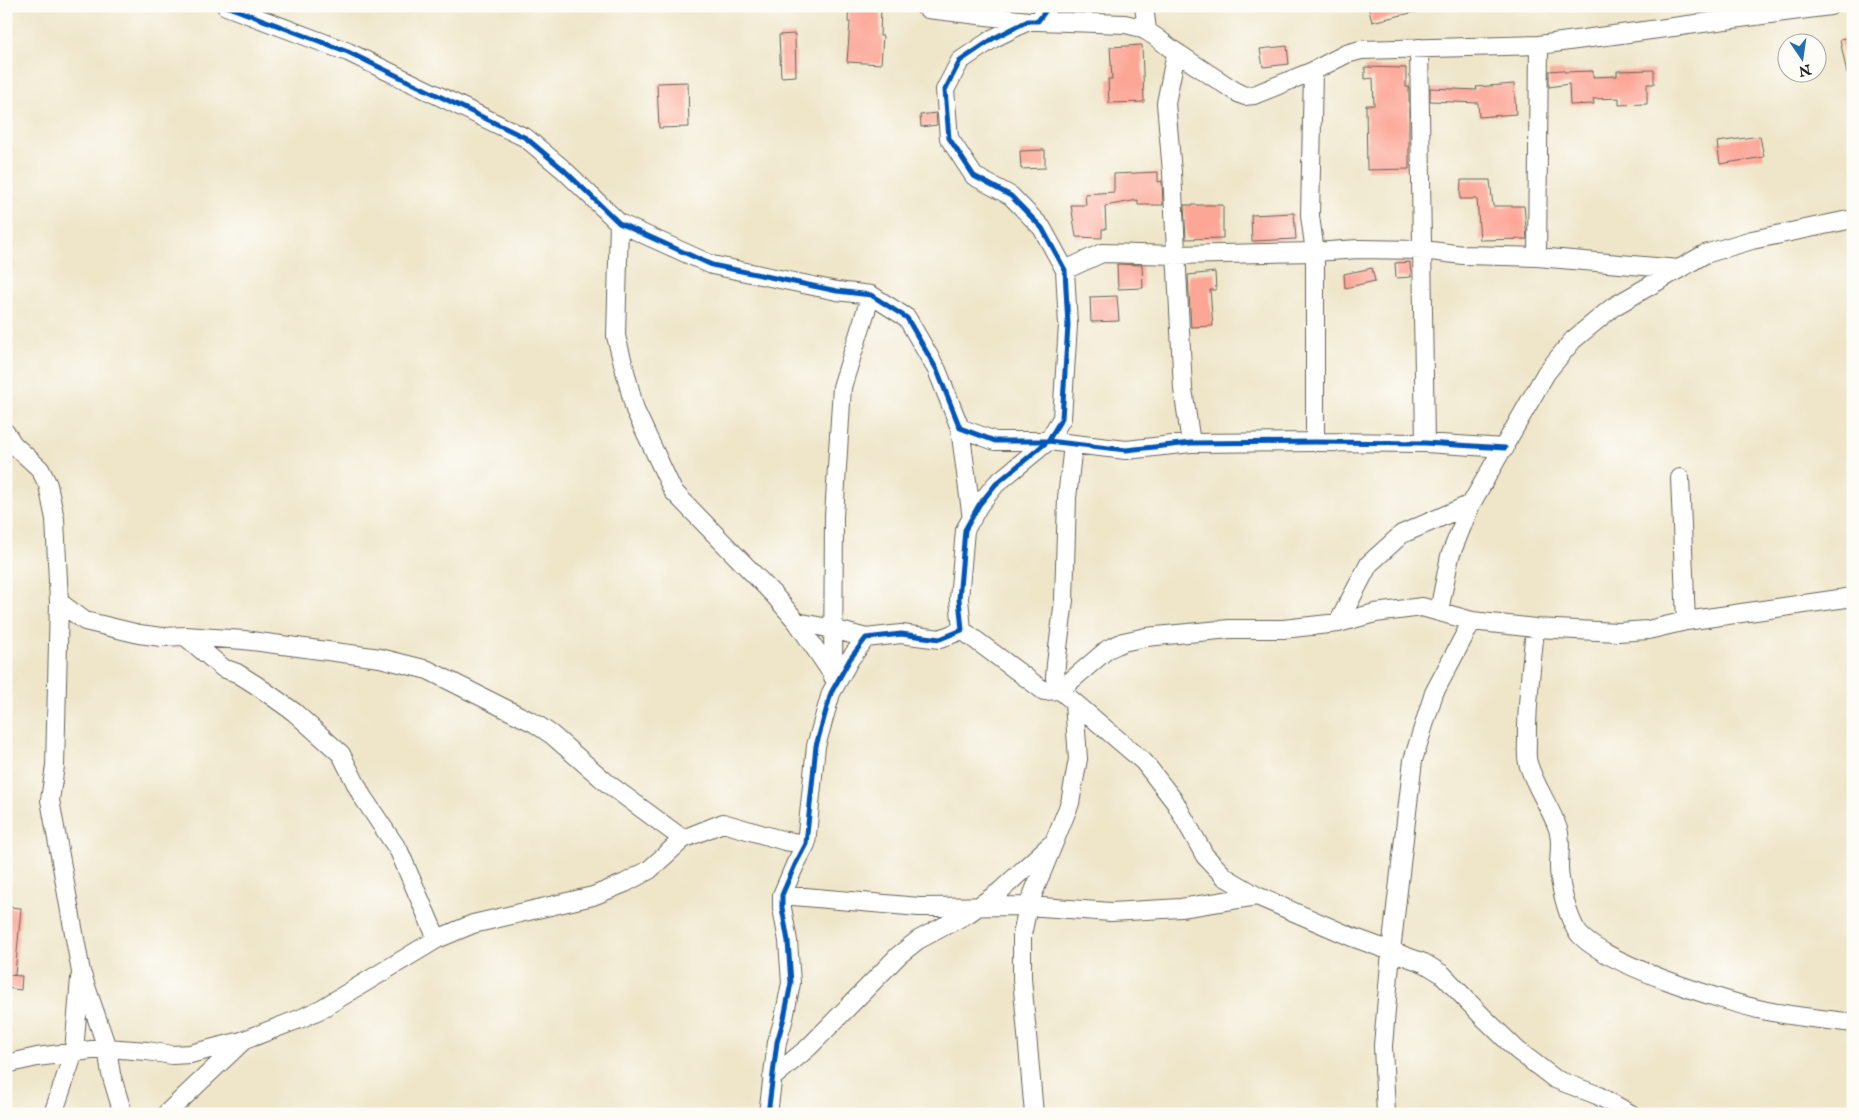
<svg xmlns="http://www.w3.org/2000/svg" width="1859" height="1120" viewBox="0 0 1859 1120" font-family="'IM FELL English',serif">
  <rect width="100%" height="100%" fill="#fdfcf7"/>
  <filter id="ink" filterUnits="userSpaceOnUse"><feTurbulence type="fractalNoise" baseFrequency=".02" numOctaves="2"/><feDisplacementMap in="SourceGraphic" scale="10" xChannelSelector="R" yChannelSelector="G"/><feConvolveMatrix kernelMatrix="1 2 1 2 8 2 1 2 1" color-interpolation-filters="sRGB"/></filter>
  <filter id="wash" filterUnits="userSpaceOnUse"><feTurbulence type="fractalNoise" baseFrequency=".0096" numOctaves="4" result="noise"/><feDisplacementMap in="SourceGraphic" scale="20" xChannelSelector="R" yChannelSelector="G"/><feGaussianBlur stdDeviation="1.12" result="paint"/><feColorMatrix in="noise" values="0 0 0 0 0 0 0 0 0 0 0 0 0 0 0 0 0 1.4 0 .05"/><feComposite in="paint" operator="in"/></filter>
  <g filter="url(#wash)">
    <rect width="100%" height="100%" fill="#efe6ca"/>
    <g id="blocks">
      <path fill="#fca696" d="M 849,6 L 881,6 L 880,36 L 883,36 L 881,64 L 847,62 L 850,22 L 848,22 Z
        M 1368,6 L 1419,6 L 1419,11 L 1372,22 Z
        M 795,34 L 796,76 L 781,77 L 779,35 Z
        M 1853,37 L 1853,73 L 1847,74 L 1840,39 Z
        M 1142,45 L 1144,102 L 1109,103 L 1108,79 L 1112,79 L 1110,47 Z
        M 1287,46 L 1289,64 L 1263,67 L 1260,49 Z
        M 1365,67 L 1406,68 L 1406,87 L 1409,87 L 1409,169 L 1367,170 L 1366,105 L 1374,105 L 1373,78 L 1365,79 Z
        M 1563,70 L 1564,72 L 1593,71 L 1593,77 L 1617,76 L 1617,71 L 1654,70 L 1654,84 L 1647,84 L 1647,104 L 1619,105 L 1619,98 L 1593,99 L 1594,104 L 1570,105 L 1569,84 L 1549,87 L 1549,71 Z
        M 688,82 L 689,127 L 659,128 L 657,83 Z
        M 1514,84 L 1516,114 L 1479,117 L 1478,103 L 1430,101 L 1430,88 L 1477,90 L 1476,87 Z
        M 936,113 L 937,125 L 921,127 L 920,115 Z
        M 1760,136 L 1764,157 L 1720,164 L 1717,142 Z
        M 1045,150 L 1045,168 L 1021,169 L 1020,151 Z
        M 1158,172 L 1158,182 L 1162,181 L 1163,205 L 1138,205 L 1138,200 L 1105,206 L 1106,229 L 1102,229 L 1102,238 L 1076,237 L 1071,205 L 1086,205 L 1085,194 L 1114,192 L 1114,174 Z
        M 1461,180 L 1490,180 L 1493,206 L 1524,206 L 1527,239 L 1480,240 L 1477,199 L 1460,199 Z
        M 1184,205 L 1223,205 L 1223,238 L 1186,239 Z
        M 1294,213 L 1296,239 L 1252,241 L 1251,215 Z
        M 1410,262 L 1411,277 L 1396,278 L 1395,263 Z
        M 1117,264 L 1142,265 L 1143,288 L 1118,289 Z
        M 1372,268 L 1375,281 L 1345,288 L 1344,274 Z
        M 1215,272 L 1216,290 L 1210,290 L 1213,326 L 1191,327 L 1188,275 Z
        M 1117,296 L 1119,321 L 1091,322 L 1090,297 Z
        M 6,907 L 21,908 L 15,975 L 6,975 Z
        M 6,975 L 22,976 L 21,990 L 6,988 Z"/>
    </g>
  </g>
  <g filter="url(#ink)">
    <use href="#blocks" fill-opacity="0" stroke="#666359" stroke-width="1"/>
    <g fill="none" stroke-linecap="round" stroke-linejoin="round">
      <g stroke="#666359" stroke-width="20">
        <path id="minor" d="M 226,6 L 348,52 L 526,138 L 564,170 L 619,223 L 712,265 L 837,291 L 871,295 L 907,318 L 937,370 L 960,428 L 995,441 L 1048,441 L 1126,450 L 1191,443 L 1315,442 L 1425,443 L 1505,448
          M 924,6 L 928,9 L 1028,21
          M 1144,6 L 1147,30
          M 1038,21 L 1125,24 C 1152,29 1157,40 1179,54 C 1198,67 1218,80 1238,93 L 1245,96 L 1254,95 L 1313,71 L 1346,54 L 1361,50 L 1539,45 L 1830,6
          M 1419,48 L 1425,443
          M 1176,53 L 1166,103 L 1172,172 L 1183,389 L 1191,443
          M 1313,71 L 1310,216 L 1315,252 L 1358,249 L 1423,250 L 1463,255 L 1537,257 L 1679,269
          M 619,223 L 616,336 L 635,410 L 673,491 L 774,595 L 797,622 L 833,675
          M 1537,257 L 1539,45
          M 1065,270 L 1102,253 L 1176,255 L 1315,252 L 1315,442
          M 960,428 L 972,519
          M 6,433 L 13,444 L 40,469 L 48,485 L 55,519 L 59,602 L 55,766 L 50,800 L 81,972 L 107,1048 L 111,1074 L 123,1114
          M 1073,445 L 1067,498 L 1064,600 L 1056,664 L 1055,678 L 1060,690 L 1144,762 L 1175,802 L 1205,856 L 1225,877 L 1257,896 L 1352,937 L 1424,963 L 1442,974 L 1482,1016 L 1517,1050 L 1555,1079 L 1597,1095 L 1631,1114
          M 1680,478 L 1686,621
          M 59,602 L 85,621 L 139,634 L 162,637 L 185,636 L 244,640 L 380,658 L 428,670 L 536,724 L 552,735 L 607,783 L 683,839
          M 1439,611 L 1450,556 L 1471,504 L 1546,373 L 1573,340 L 1613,307 L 1705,254 L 1752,240 L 1853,219
          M 797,622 L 833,629 L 866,638
          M 1338,623 L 1369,564 L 1402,534 L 1471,504
          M 1535,628 C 1532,665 1526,703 1527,741 C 1527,748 1526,756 1528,763 C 1535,787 1550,806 1558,829 C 1562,841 1559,854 1559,866 C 1559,884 1567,913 1575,928 C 1591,961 1729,1003 1767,1011 C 1795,1017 1824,1019 1853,1023
          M 962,630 L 1044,691 L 1060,690 L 1108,649 L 1123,642 L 1146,637 L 1230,629 L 1283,629 L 1338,623 L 1375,613 L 1422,607 L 1472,621 L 1535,628 L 1618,632 L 1648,630 L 1686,621 L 1853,597
          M 185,636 L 223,668 L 237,673 L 256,685 L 294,712 L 341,754 L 362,796 L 399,851 L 437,939
          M 833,677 L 834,516 L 842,387 L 871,295
          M 782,895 L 919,907 L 1028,906 L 1111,912 L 1181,908 L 1257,896
          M 6,1064 L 37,1057 L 107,1048 L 147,1051 L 172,1055 L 190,1054 L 242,1041 L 302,1018 L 321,1009 L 437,939 L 473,924 L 593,896 L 625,883 L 649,870 L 683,839 L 723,823 L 785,841 L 806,844
          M 772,1078 L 809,1047 L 899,955 L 918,940 L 969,913 L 999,892 L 1049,846
          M 53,1114 L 74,1052 L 80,978
          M 166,1114 L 242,1042
          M 768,1114 L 777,1042 L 784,1018 L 791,983 L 788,941 L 782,908 L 782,895 L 795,865 L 806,844 L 816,746 L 831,693 L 850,659 L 866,638 L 901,634 L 940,639 L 962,630 L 959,599 L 965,530 L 979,505 L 996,484 L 1048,441 L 1062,418 L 1068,325 L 1065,270 L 1042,228 L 1011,196 L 974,176 L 949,138 L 945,90 L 960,61 L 994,38 L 1028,21 L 1038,21 L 1049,6
          M 1034,1114 L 1022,978 L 1022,935 L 1028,906 L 1070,803 L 1078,759 L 1074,703
          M 1386,1114 L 1383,1046 L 1391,951 L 1413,760 L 1434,693 L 1472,621"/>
      </g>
      <use href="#minor" stroke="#fff" stroke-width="18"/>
      <g stroke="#fdfcf7" stroke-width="8">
        <path id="cycleway" d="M 226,6 L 348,52 L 526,138 L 564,170 L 619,223 L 712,265 L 837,291 L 871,295 L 907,318 L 937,370 L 960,428 L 995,441 L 1048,441 L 1126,450 L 1191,443 L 1315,442 L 1425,443 L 1505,448
          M 768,1114 L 777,1042 L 784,1018 L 791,983 L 788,941 L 782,908 L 782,895 L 795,865 L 806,844 L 816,746 L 831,693 L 850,659 L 866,638 L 901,634 L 940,639 L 962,630 L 959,599 L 965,530 L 979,505 L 996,484 L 1048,441 L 1062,418 L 1068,325 L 1065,270 L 1042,228 L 1011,196 L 974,176 L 949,138 L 945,90 L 960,61 L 994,38 L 1028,21 L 1038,21 L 1049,6"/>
      </g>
      <use href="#cycleway" stroke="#0057b8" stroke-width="5"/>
    </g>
  </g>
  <rect width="1859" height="1120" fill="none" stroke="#fdfcf7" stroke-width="25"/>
  <g transform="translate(1802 58) rotate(167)"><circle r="24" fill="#fdfcf7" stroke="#a3a29f"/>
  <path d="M0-4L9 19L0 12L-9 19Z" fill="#1f6fb2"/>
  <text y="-8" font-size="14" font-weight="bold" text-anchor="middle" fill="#1c1c1c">N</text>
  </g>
</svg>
